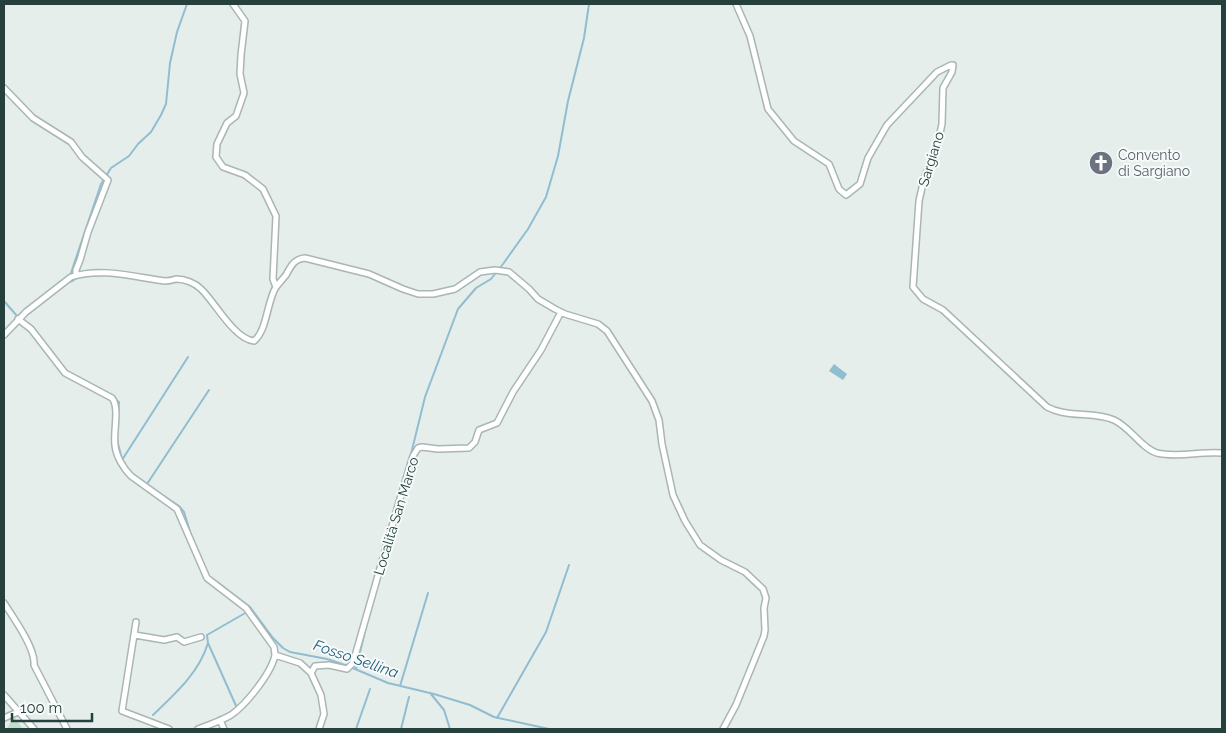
<svg xmlns="http://www.w3.org/2000/svg" width="1226" height="733" viewBox="0 0 1226 733" font-family="Raleway,sans-serif">
  <rect width="100%" height="100%" fill="#e6eeec"/>
  <path fill="#c0decd" d="M 15,718 L 23,729 L 7,729 L 11,721 Z"/>
  <path fill="#90bdd0" d="M 834,364 L 847,374 L 843,380 L 829,371 Z"/>
  <g fill="none" stroke-linecap="round" stroke-linejoin="round">
    <path stroke="#90bdd0" stroke-width="2" d="M 71,273 L 101,184 L 111,168 L 129,156 L 138,144 L 151,132 L 161,115 L 166,104 L 170,63 L 177,32 L 187,4
      M 67,283 L 74,280
      M 4,301 L 17,316 L 25,321
      M 115,399 L 119,402 L 118,418
      M 117,440 L 122,459
      M 411,454 L 425,397 L 458,309 L 476,288 L 491,279 L 503,264 L 528,229 L 546,197 L 558,156 L 568,101 L 584,38 L 589,4
      M 122,460 L 188,357
      M 147,484 L 209,390
      M 147,485 L 179,506 L 184,512 L 191,535
      M 217,582 L 250,607 L 273,638 L 283,648 L 290,652 L 327,659 L 348,666 L 388,683 L 434,694 L 470,705 L 494,717 L 549,729
      M 375,594 L 396,522
      M 356,669 L 367,623
      M 400,686 L 428,593
      M 431,694 L 444,710 L 450,729
      M 237,708 L 208,643 L 207,635 L 247,612
      M 153,715 C 175,694 199,673 208,643
      M 497,718 L 546,632 L 569,565
      M 356,729 L 370,689
      M 401,729 L 409,697"/>
    <g stroke="#a8b6b4" stroke-width="8">
      <path id="minor" d="M 233,4 L 245,21 L 241,55 L 240,74 L 244,93 L 236,116 L 227,123 L 217,144 L 216,157 L 223,167 L 245,175 L 263,189 L 276,216 L 273,279 L 276,287
        M 736,4 L 750,36 L 768,109 L 794,141 L 829,164 L 839,189 L 846,195 L 860,184 L 868,158 L 887,125 L 937,72 L 951,65 L 953,65 L 952,72 L 943,88 L 942,124 L 938,142 L 924,179 L 919,201 L 913,287 L 923,299 L 943,310 L 1047,407 C 1051,409 1056,411 1061,412 C 1078,416 1098,413 1114,420 C 1130,427 1142,449 1157,453 C 1178,458 1201,451 1222,453
        M 4,88 L 33,118 L 71,142 L 82,157 L 108,180 L 88,232 L 80,260 L 76,270 L 76,275
        M 18,319 L 31,329 L 65,373 L 112,398 C 120,408 113,431 115,445 C 116,456 123,468 131,476 L 177,509 L 207,578 L 246,608 L 274,647 L 275,655
        M 4,335 L 26,312 L 71,277 C 101,267 134,277 165,281 C 169,281 173,280 176,279 C 185,279 195,283 201,289 C 215,302 234,339 254,341 C 267,331 267,301 276,287 C 279,283 283,279 286,275 C 291,266 294,259 305,258 L 369,274 L 403,289 L 418,294 L 433,294 L 455,289 L 480,272 L 495,270 L 509,272 L 529,289 L 538,299 L 555,309 L 565,314 L 598,324 L 607,331 L 652,401 L 659,420 L 662,444 L 673,495 L 685,521 L 700,545 L 721,560 L 745,572 L 763,589 L 766,598 L 764,608 L 765,630 L 764,636 L 736,705 L 723,729
        M 4,603 C 13,617 36,649 34,665 L 67,729
        M 136,622 L 122,711 L 169,729
        M 135,635 L 164,640 L 177,637 L 184,642 L 201,637
        M 275,655 L 300,663 L 311,673 L 321,695 L 324,714 L 319,729
        M 311,673 L 315,666 L 329,665 L 347,669 L 353,663 L 399,502 L 413,456 L 418,448 L 422,447 L 438,449 L 469,448 L 475,442 L 479,430 L 497,423 L 513,392 L 541,350 L 561,312
        M 4,695 L 34,729
        M 4,718 L 18,712
        M 220,720 L 224,729
        M 198,729 C 209,725 221,721 231,715 C 246,705 272,672 275,655"/>
    </g>
    <use href="#minor" stroke="#fff" stroke-width="5"/>
  </g>
  <defs>
    <g id="church-disc" transform="scale(1.25)"><circle r="9.5" fill="#6b7280" stroke="#f6faf9"/><path d="M-1.2-6h2.4v3.5h3.3v2.4h-3.3V6h-2.4V-.1h-3.3v-2.4h3.3Z" fill="#fff"/></g>
  </defs>
  <g fill-rule="evenodd">
    <use href="#church-disc" x="1101" y="163"/>
  </g>
  <g text-anchor="middle" stroke-width="4" stroke-linejoin="round" paint-order="stroke">
    <g font-size="14" fill="#5b616d" stroke="#f6faf9" text-anchor="start">
      <text x="1118" y="160">Convento<tspan x="1118" dy="16">di Sargiano</tspan></text>
    </g>
    <g font-size="14" fill="#25403d" stroke="#f6faf9">
      <text transform="translate(931 159) rotate(-73)" y="5">Sargiano</text>
      <text transform="translate(396 516) rotate(-73)" y="5">Località San Marco</text>
    </g>
    <g font-size="15" font-style="italic" fill="#205e7a" stroke="#f6faf9">
      <text transform="translate(356 659) rotate(19)" y="5">Fosso Sellina</text>
    </g>
  </g>
  <rect width="1226" height="733" fill="none" stroke="#25403d" stroke-width="10"/>
  <path d="M12 713v8h80v-8" fill="none" stroke="#25403d" stroke-width="2.5"/>
  <text x="20" y="713" font-size="15" fill="#25403d" stroke="#f6faf9" stroke-width="4" paint-order="stroke">100 m</text>
</svg>
